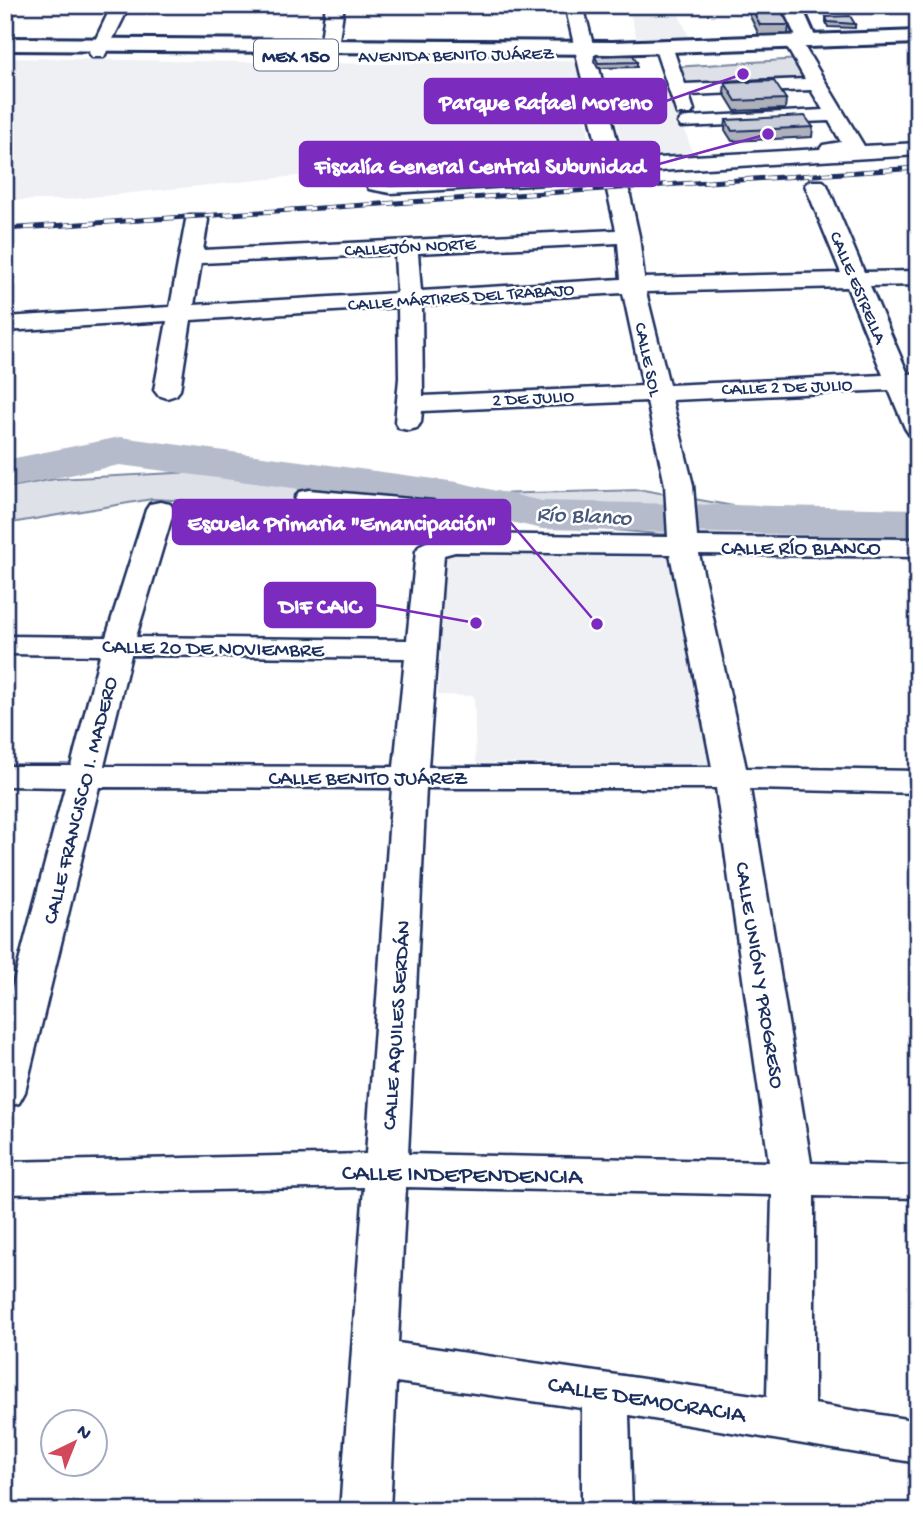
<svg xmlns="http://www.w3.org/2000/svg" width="923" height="1516" viewBox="0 0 923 1516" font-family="'Gochi Hand',sans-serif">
  <rect width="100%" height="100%" fill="#fff"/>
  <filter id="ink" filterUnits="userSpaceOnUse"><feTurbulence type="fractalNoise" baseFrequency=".0143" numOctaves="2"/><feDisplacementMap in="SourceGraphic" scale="14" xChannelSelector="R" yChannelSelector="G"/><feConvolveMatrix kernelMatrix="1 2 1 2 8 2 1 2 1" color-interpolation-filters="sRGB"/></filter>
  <g filter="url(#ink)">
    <path fill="#eff0f4" d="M 628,5 L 674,5 L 690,38 L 637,40 Z
      M 5,58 L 381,64 L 580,60 L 591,158 L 519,154 L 341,163 L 337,172 L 63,200 L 5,200 Z
      M 610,92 L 672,92 L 694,157 L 625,159 Z
      M 445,550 L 670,553 L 713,764 L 476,763 L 474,696 L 438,695 Z"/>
    <path fill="#dee1e7" stroke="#7c88a2" stroke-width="2" d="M 799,59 L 813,82 L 684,88 L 675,67 Z
      M 256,469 L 453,495 L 643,490 L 774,513 L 918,519 L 918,541 L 658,534 L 429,513 L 152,499 L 5,524 L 5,488 L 55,479 Z"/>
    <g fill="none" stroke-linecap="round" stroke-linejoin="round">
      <path fill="#b5bbca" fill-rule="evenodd" d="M 120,437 L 457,482 L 542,501 L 918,509 L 918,537 L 542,529 L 457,510 L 120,465 L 5,488 L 5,460 Z"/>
      <g stroke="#1b2f5e" stroke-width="5">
        <path id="lane" d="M 362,172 L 370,172 L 377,184 L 390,187 L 615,174 L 621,177 L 615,180 L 390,193 L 369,189 L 360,174 Z"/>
      </g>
      <g stroke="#1b2f5e" stroke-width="5">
        <path id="street" d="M 112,5 L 130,5 L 104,57 L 92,57 L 89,53 Z
          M 326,5 L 344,5 L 338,47 L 329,52 L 320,47 Z
          M 565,5 L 583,5 L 622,160 L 820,149 L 823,145 L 841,142 L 829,121 L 681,127 L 678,123 L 681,119 L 688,117 L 823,110 L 811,90 L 689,95 L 694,110 L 691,114 L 677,114 L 654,46 L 663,41 L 672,46 L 685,84 L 805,79 L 784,42 L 793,37 L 799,38 L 864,146 L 918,143 L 918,155 L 625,173 L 639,236 L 644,278 L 841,273 L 805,185 L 809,181 L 823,181 L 827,185 L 864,272 L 918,271 L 918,285 L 870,286 L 908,374 L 918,373 L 918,389 L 914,389 L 918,397 L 918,436 L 909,434 L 905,428 L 889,390 L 672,400 L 693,485 L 697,537 L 918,539 L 918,557 L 699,554 L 746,768 L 918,771 L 918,793 L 750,789 L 811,1163 L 918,1166 L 918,1198 L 814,1196 L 814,1404 L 918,1421 L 918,1463 L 629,1415 L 632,1511 L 582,1511 L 582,1408 L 396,1382 L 390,1511 L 340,1511 L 364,1187 L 5,1194 L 5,1162 L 366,1154 L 392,788 L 99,787 L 25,1092 L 19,1103 L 5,1107 L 5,1015 L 65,787 L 5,786 L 5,766 L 71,766 L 100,655 L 5,654 L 5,636 L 106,637 L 146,510 L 150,504 L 160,502 L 170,504 L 174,510 L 136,637 L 407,640 L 416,551 L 420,545 L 435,538 L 415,515 L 309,506 L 299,504 L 295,498 L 299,492 L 309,490 L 433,501 L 463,534 L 668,537 L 665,485 L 647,401 L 422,411 L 421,422 L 417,428 L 408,430 L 399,428 L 395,422 L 399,378 L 398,307 L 191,320 L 180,390 L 176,395 L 167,398 L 158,395 L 154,390 L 167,321 L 5,331 L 5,317 L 170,307 L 186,220 L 189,215 L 205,215 L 208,220 L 203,250 L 616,230 ZM 618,243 L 621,279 L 421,291 L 418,253 ZM 395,254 L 397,293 L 194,305 L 201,263 ZM 847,287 L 883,375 L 669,385 L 646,292 ZM 623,293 L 643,386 L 423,396 L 422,305 ZM 455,552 L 670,554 L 712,767 L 428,767 L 444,555 ZM 131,655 L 405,658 L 394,767 L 104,766 ZM 426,788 L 716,788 L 769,1162 L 408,1154 ZM 406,1187 L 772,1195 L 767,1397 L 398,1343 Z"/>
      </g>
      <g stroke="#1b2f5e" stroke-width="6">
        <path id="secondary" d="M 781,5 L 801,5 L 817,41 L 814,45 L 800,45 Z"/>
      </g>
      <g stroke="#1b2f5e" stroke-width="6">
        <path id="primary" d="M 918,31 L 918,43 L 613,54 L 5,50 L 5,38 L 613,42 Z"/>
      </g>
      <use href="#lane" fill="#fff" fill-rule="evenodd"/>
      <use href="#street" fill="#fff" fill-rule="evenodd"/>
      <use href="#secondary" fill="#fff" fill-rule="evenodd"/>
      <use href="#primary" fill="#fff" fill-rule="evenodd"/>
      <g stroke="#1b2f5e" stroke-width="5">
        <path id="rail" d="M 5,229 L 918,168"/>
      </g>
      <use href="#rail" stroke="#fff" stroke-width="3.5" stroke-dasharray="10" stroke-linecap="butt"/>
    </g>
    <path fill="#aeb1bb" stroke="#1b2f5e" stroke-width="2" d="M 747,5 L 750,5 L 789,25 L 788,34 L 759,35 L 747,10 Z
      M 826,17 L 855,24 L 855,28 L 828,27 L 826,22 Z
      M 595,56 L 637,62 L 637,67 L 598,68 L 594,61 Z
      M 725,83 L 786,99 L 785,109 L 735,111 L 724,93 Z
      M 726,120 L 813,127 L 812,137 L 732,141 L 725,130 Z
      M 428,160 L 538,168 L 537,178 L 434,184 L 428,170 Z"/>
    <path fill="#caceda" stroke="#1b2f5e" stroke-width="2" d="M 750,5 L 778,5 L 789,25 L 760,25 Z
      M 850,16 L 855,24 L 828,22 L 826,17 Z
      M 633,55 L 637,62 L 598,63 L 595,56 Z
      M 774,81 L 786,99 L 736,101 L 725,83 Z
      M 805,116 L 813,127 L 732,131 L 726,120 Z"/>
  </g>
  <g text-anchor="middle" stroke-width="5" stroke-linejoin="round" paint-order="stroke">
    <g font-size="18" fill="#1b2f5e" stroke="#fff">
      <text transform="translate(456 54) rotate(-1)" y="6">AVENIDA BENITO JUÁREZ</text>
      <text transform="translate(410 246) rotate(-3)" y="6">CALLEJÓN NORTE</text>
      <text transform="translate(859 287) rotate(67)" y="6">CALLE ESTRELLA</text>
      <text transform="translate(461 296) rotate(-4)" y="6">CALLE MÁRTIRES DEL TRABAJO</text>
      <text transform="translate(649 359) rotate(78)" y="6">CALLE SOL</text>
      <text transform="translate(787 386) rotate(-2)" y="6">CALLE 2 DE JULIO</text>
      <text transform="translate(533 397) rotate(-3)" y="6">2 DE JULIO</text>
    </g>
    <rect fill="#fff" stroke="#5f6d8e" stroke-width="2" x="254" y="39.5" width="84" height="31" rx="5"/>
    <g font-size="19" font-weight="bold" fill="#1b2f5e">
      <text x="296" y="62">MEX 150</text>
    </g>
    <g font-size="21" fill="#1b2f5e" stroke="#fff">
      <text x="801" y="554">CALLE RÍO BLANCO</text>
      <text transform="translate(213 647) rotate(1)" y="7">CALLE 20 DE NOVIEMBRE</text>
      <text x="368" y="784">CALLE BENITO JUÁREZ</text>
      <text transform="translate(79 800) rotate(-76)" y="7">CALLE FRANCISCO I. MADERO</text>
      <text transform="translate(761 975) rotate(81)" y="7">CALLE UNIÓN Y PROGRESO</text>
      <text transform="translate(395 1025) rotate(-86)" y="7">CALLE AQUILES SERDÁN</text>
    </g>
    <g font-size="23" font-style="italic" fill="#49597e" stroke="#fff">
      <text transform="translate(584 514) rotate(3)" y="8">Río Blanco</text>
    </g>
    <g font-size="24" fill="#1b2f5e" stroke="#fff">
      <text transform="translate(462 1173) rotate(1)" y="8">CALLE INDEPENDENCIA</text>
      <text transform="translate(647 1398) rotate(9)" y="8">CALLE DEMOCRACIA</text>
    </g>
  </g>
  <path fill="none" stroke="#7b2cbf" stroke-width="2.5" d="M743 74L666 101M768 134L659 164M597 624L510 522M476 623L375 605"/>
  <g fill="#7b2cbf" stroke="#fff" stroke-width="2.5">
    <circle cx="743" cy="74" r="7"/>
    <circle cx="768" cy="134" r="7"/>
    <circle cx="597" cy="624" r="7"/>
    <circle cx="476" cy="623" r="7"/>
  </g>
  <g fill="#7b2cbf" stroke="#7b2cbf" stroke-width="2.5">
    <rect x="425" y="79" width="241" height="44" rx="7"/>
    <rect x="300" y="142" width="359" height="44" rx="7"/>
    <rect x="173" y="500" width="337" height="44" rx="7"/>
    <rect x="265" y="583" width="110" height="44" rx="7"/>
  </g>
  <g font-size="23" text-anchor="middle" font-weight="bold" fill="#fff">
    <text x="546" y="109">Parque Rafael Moreno</text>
    <text x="480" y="173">Fiscalía General Central Subunidad</text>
    <text x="342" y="530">Escuela Primaria "Emancipación"</text>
    <text x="320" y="613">DIF CAIC</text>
  </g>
  <rect width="923" height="1516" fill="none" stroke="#fff" stroke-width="28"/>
  <rect x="14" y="14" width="895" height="1488" fill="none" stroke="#1b2f5e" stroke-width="2.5" filter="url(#ink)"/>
  <g transform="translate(74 1443) rotate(43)"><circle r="33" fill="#ffffff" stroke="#a4acbf" stroke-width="2"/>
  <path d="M0-5L12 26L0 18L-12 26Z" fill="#d1495b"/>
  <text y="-10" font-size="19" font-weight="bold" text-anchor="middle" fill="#1b2f5e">N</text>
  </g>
</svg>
